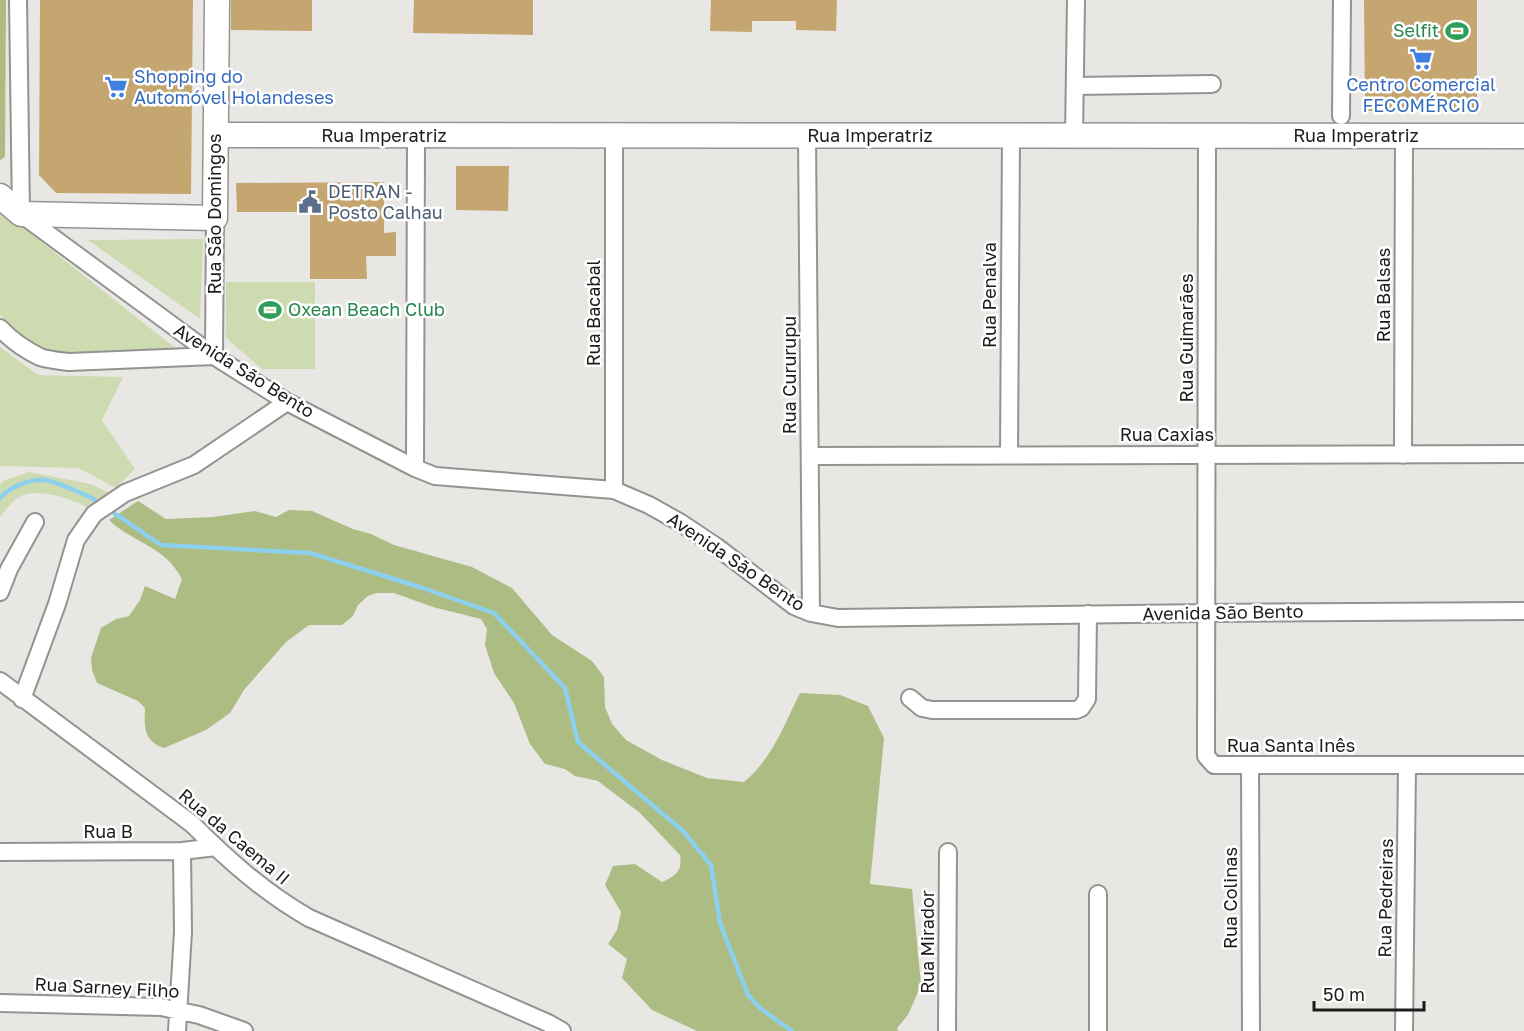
<svg xmlns="http://www.w3.org/2000/svg" width="1524" height="1031" viewBox="0 0 1524 1031" font-family="'Golos Text',sans-serif">
  <rect width="100%" height="100%" fill="#e9e7e4"/>
  <path fill="#cedbb0" d="M 0,209 L 175,348 L 52,355 C 32,346 12,333 0,314 Z
    M 203,239 L 200,319 L 88,240 Z
    M 226,282 L 315,282 L 315,369 L 262,369 L 226,338 Z
    M 0,347 L 38,375 L 123,377 L 102,420 L 135,469 L 116,488 L 78,468 L 0,466 Z
    M 29,472 L 91,484 L 109,493 L 89,508 C 70,499 35,485 16,499 C 10,504 5,511 0,517 L 0,485 L 3,481 Z"/>
  <path fill="#acbc83" d="M 0,0 L 6,0 L 5,157 L 0,160 Z
    M 138,501 L 166,519 L 213,517 L 255,511 L 276,517 L 289,510 L 312,511 L 353,529 L 371,534 L 394,545 L 472,567 L 512,588 L 552,635 L 592,661 L 604,677 L 605,707 L 612,724 L 626,740 L 662,760 L 707,778 L 744,782 C 772,759 784,725 800,693 L 840,695 L 868,706 L 884,738 L 870,884 L 912,889 L 921,985 L 908,1015 L 897,1028 L 898,1031 L 697,1031 L 652,1010 L 622,978 L 627,959 L 608,944 L 617,930 L 621,912 L 605,885 L 613,866 L 635,864 L 662,882 C 675,876 683,871 680,855 L 640,813 L 598,781 L 575,776 L 565,769 L 545,764 L 530,744 L 514,703 L 494,673 L 485,645 L 487,629 L 481,619 L 433,607 L 394,593 L 376,593 L 368,596 L 358,605 L 353,616 L 342,625 L 309,625 L 286,642 L 244,690 L 230,713 L 206,730 L 164,748 C 144,741 144,727 145,708 L 138,701 L 97,683 L 92,670 L 91,658 L 101,628 L 116,619 L 129,616 L 140,600 L 145,586 L 175,599 L 182,579 C 164,545 134,544 109,520 Z"/>
  <g fill="none" stroke-linecap="round" stroke-linejoin="round">
    <path stroke="#8dd0ed" stroke-width="4.5" d="M 0,498 C 10,487 29,479 44,480 C 55,481 92,497 102,504
      M 108,509 L 161,545 L 310,553 L 420,587 L 494,613 L 565,688 L 578,742 L 683,831 L 711,865 L 720,923 L 748,995 L 761,1009 L 792,1031"/>
  </g>
  <path fill="#c5a671" d="M 40,0 L 193,0 L 191,194 L 56,193 L 39,175 Z
    M 231,0 L 312,0 L 312,31 L 231,30 Z
    M 414,0 L 533,0 L 533,35 L 413,33 Z
    M 711,0 L 837,0 L 836,31 L 796,30 L 796,21 L 752,21 L 752,32 L 710,31 Z
    M 1364,0 L 1477,0 L 1477,111 L 1365,111 Z
    M 456,166 L 509,166 L 508,211 L 456,210 Z
    M 384,182 L 384,233 L 396,232 L 396,256 L 366,256 L 367,279 L 310,279 L 310,212 L 237,212 L 236,183 Z"/>
  <g fill="none" stroke-linecap="round" stroke-linejoin="round">
    <g stroke="#959391" stroke-width="20">
      <path id="street" d="M 18,0 L 21,214 L 214,356 L 287,402 L 415,468 L 435,476 L 614,490 L 649,505 L 681,523 L 717,547 L 794,606 L 811,613 L 838,618 L 1207,613 L 1524,611
        M 1075,86 L 1212,84
        M 1341,116 L 1342,0
        M 614,136 L 614,490
        M 807,136 L 811,613
        M 1074,136 L 1076,0
        M 1207,136 L 1206,756 L 1214,765 L 1524,765
        M 0,328 C 10,339 26,350 40,357 C 49,360 60,361 69,362 L 214,356
        M 214,356 L 215,218
        M 1009,455 L 1011,136
        M 1403,455 L 1404,136
        M 810,456 L 1524,454
        M 415,468 L 416,136
        M 0,592 L 9,569 L 35,522
        M 0,681 L 192,824 C 228,860 265,893 309,918 L 548,1023 L 562,1031
        M 910,698 L 922,708 L 932,710 L 1076,710 L 1081,708 L 1087,699 L 1088,614
        M 22,699 L 57,604 L 76,540 L 94,514 L 125,493 L 194,465 L 287,402
        M 1250,765 L 1251,1031
        M 0,852 L 182,851 L 216,847
        M 1098,894 L 1098,1031
        M 0,1003 L 161,1007 L 199,1015 L 244,1031
        M 177,1031 L 183,932 L 182,851
        M 947,1031 L 948,852
        M 1404,1031 L 1407,765"/>
    </g>
    <g stroke="#959391" stroke-width="27">
      <path id="secondary" d="M 216,135 L 1524,136
        M 0,196 L 21,214 L 215,218 L 217,0"/>
    </g>
    <use href="#street" stroke="#fff" stroke-width="16"/>
    <use href="#secondary" stroke="#fff" stroke-width="24"/>
  </g>
  <defs>
    <g id="stadium-bare" transform="scale(1.8)"><path d="M0-5a6.5 5 0 1 0 0 10a6.5 5 0 1 0 0-10ZM-3.5-1.8h7v3.6h-7Z" fill="#2e9e5b" stroke="#fff" stroke-width="2.5" paint-order="stroke"/></g>
    <g id="supermarket-bare" transform="scale(1.8)"><path d="M-6-5.5h2.5l.6 2H6L4.5 2H-2.5L-4.4-4H-6ZM-1.5 3.2a1.3 1.3 0 1 0 .1 0ZM3 3.2a1.3 1.3 0 1 0 .1 0Z" fill="#3f7fe0" stroke="#fff" stroke-width="2.5" paint-order="stroke"/></g>
    <g id="civic-bare" transform="scale(1.8)"><path d="M-.6-6.5H3V-4.5H.6V-3L4-1V1h2V6H-6V1h2V-1L-.6-3ZM-1.2 2.5V6h2.4V2.5Z" fill="#5c6f8a" stroke="#fff" stroke-width="2.5" paint-order="stroke"/></g>
  </defs>
  <g fill-rule="evenodd">
    <use href="#stadium-bare" x="1457" y="31"/>
    <use href="#supermarket-bare" x="1421" y="59"/>
    <use href="#supermarket-bare" x="116" y="87"/>
    <use href="#civic-bare" x="310" y="202"/>
    <use href="#stadium-bare" x="270" y="310"/>
  </g>
  <g text-anchor="middle" stroke-width="5" stroke-linejoin="round" paint-order="stroke">
    <g font-size="18" fill="#27864d" stroke="#fff" text-anchor="end">
      <text x="1439" y="37">Selfit</text>
      <text x="288" y="316" text-anchor="start">Oxean Beach Club</text>
    </g>
    <g font-size="18" fill="#366cbe" stroke="#fff" text-anchor="start">
      <text x="134" y="83">Shopping do<tspan x="134" dy="21">Automóvel Holandeses</tspan></text>
      <text x="1421" y="91" text-anchor="middle">Centro Comercial<tspan x="1421" dy="21">FECOMÉRCIO</tspan></text>
    </g>
    <g font-size="18" fill="#1d1c1b" stroke="#fff">
      <text x="384" y="142">Rua Imperatriz</text>
      <text x="870" y="142">Rua Imperatriz</text>
      <text x="1356" y="142">Rua Imperatriz</text>
      <text transform="translate(215 214) rotate(-90)" y="6">Rua São Domingos</text>
      <text transform="translate(990 295) rotate(-90)" y="6">Rua Penalva</text>
      <text transform="translate(1384 295) rotate(-90)" y="6">Rua Balsas</text>
      <text transform="translate(594 313) rotate(-90)" y="6">Rua Bacabal</text>
      <text transform="translate(1187 338) rotate(-90)" y="6">Rua Guimarães</text>
      <text transform="translate(244 371) rotate(32)" y="6">Avenida São Bento</text>
      <text transform="translate(790 375) rotate(-90)" y="6">Rua Cururupu</text>
      <text x="1167" y="441">Rua Caxias</text>
      <text transform="translate(736 562) rotate(34)" y="6">Avenida São Bento</text>
      <text transform="translate(1223 613) rotate(-1)" y="6">Avenida São Bento</text>
      <text x="1291" y="752">Rua Santa Inês</text>
      <text x="108" y="838">Rua B</text>
      <text transform="translate(234 837) rotate(40)" y="6">Rua da Caema II</text>
      <text transform="translate(1231 898) rotate(-90)" y="6">Rua Colinas</text>
      <text transform="translate(1386 898) rotate(-89)" y="6">Rua Pedreiras</text>
      <text transform="translate(928 942) rotate(-90)" y="6">Rua Mirador</text>
      <text transform="translate(107 988) rotate(3)" y="6">Rua Sarney Filho</text>
    </g>
    <g font-size="18" fill="#4e5e75" stroke="#fff" text-anchor="start">
      <text x="328" y="198">DETRAN -<tspan x="328" dy="21">Posto Calhau</tspan></text>
    </g>
  </g>
  <path d="M1314 1001v9h110v-9" fill="none" stroke="#1d1c1b" stroke-width="3"/>
  <text x="1323" y="1001" font-size="18" fill="#1d1c1b" stroke="#ffffff" stroke-width="4.5" paint-order="stroke">50 m</text>
</svg>
